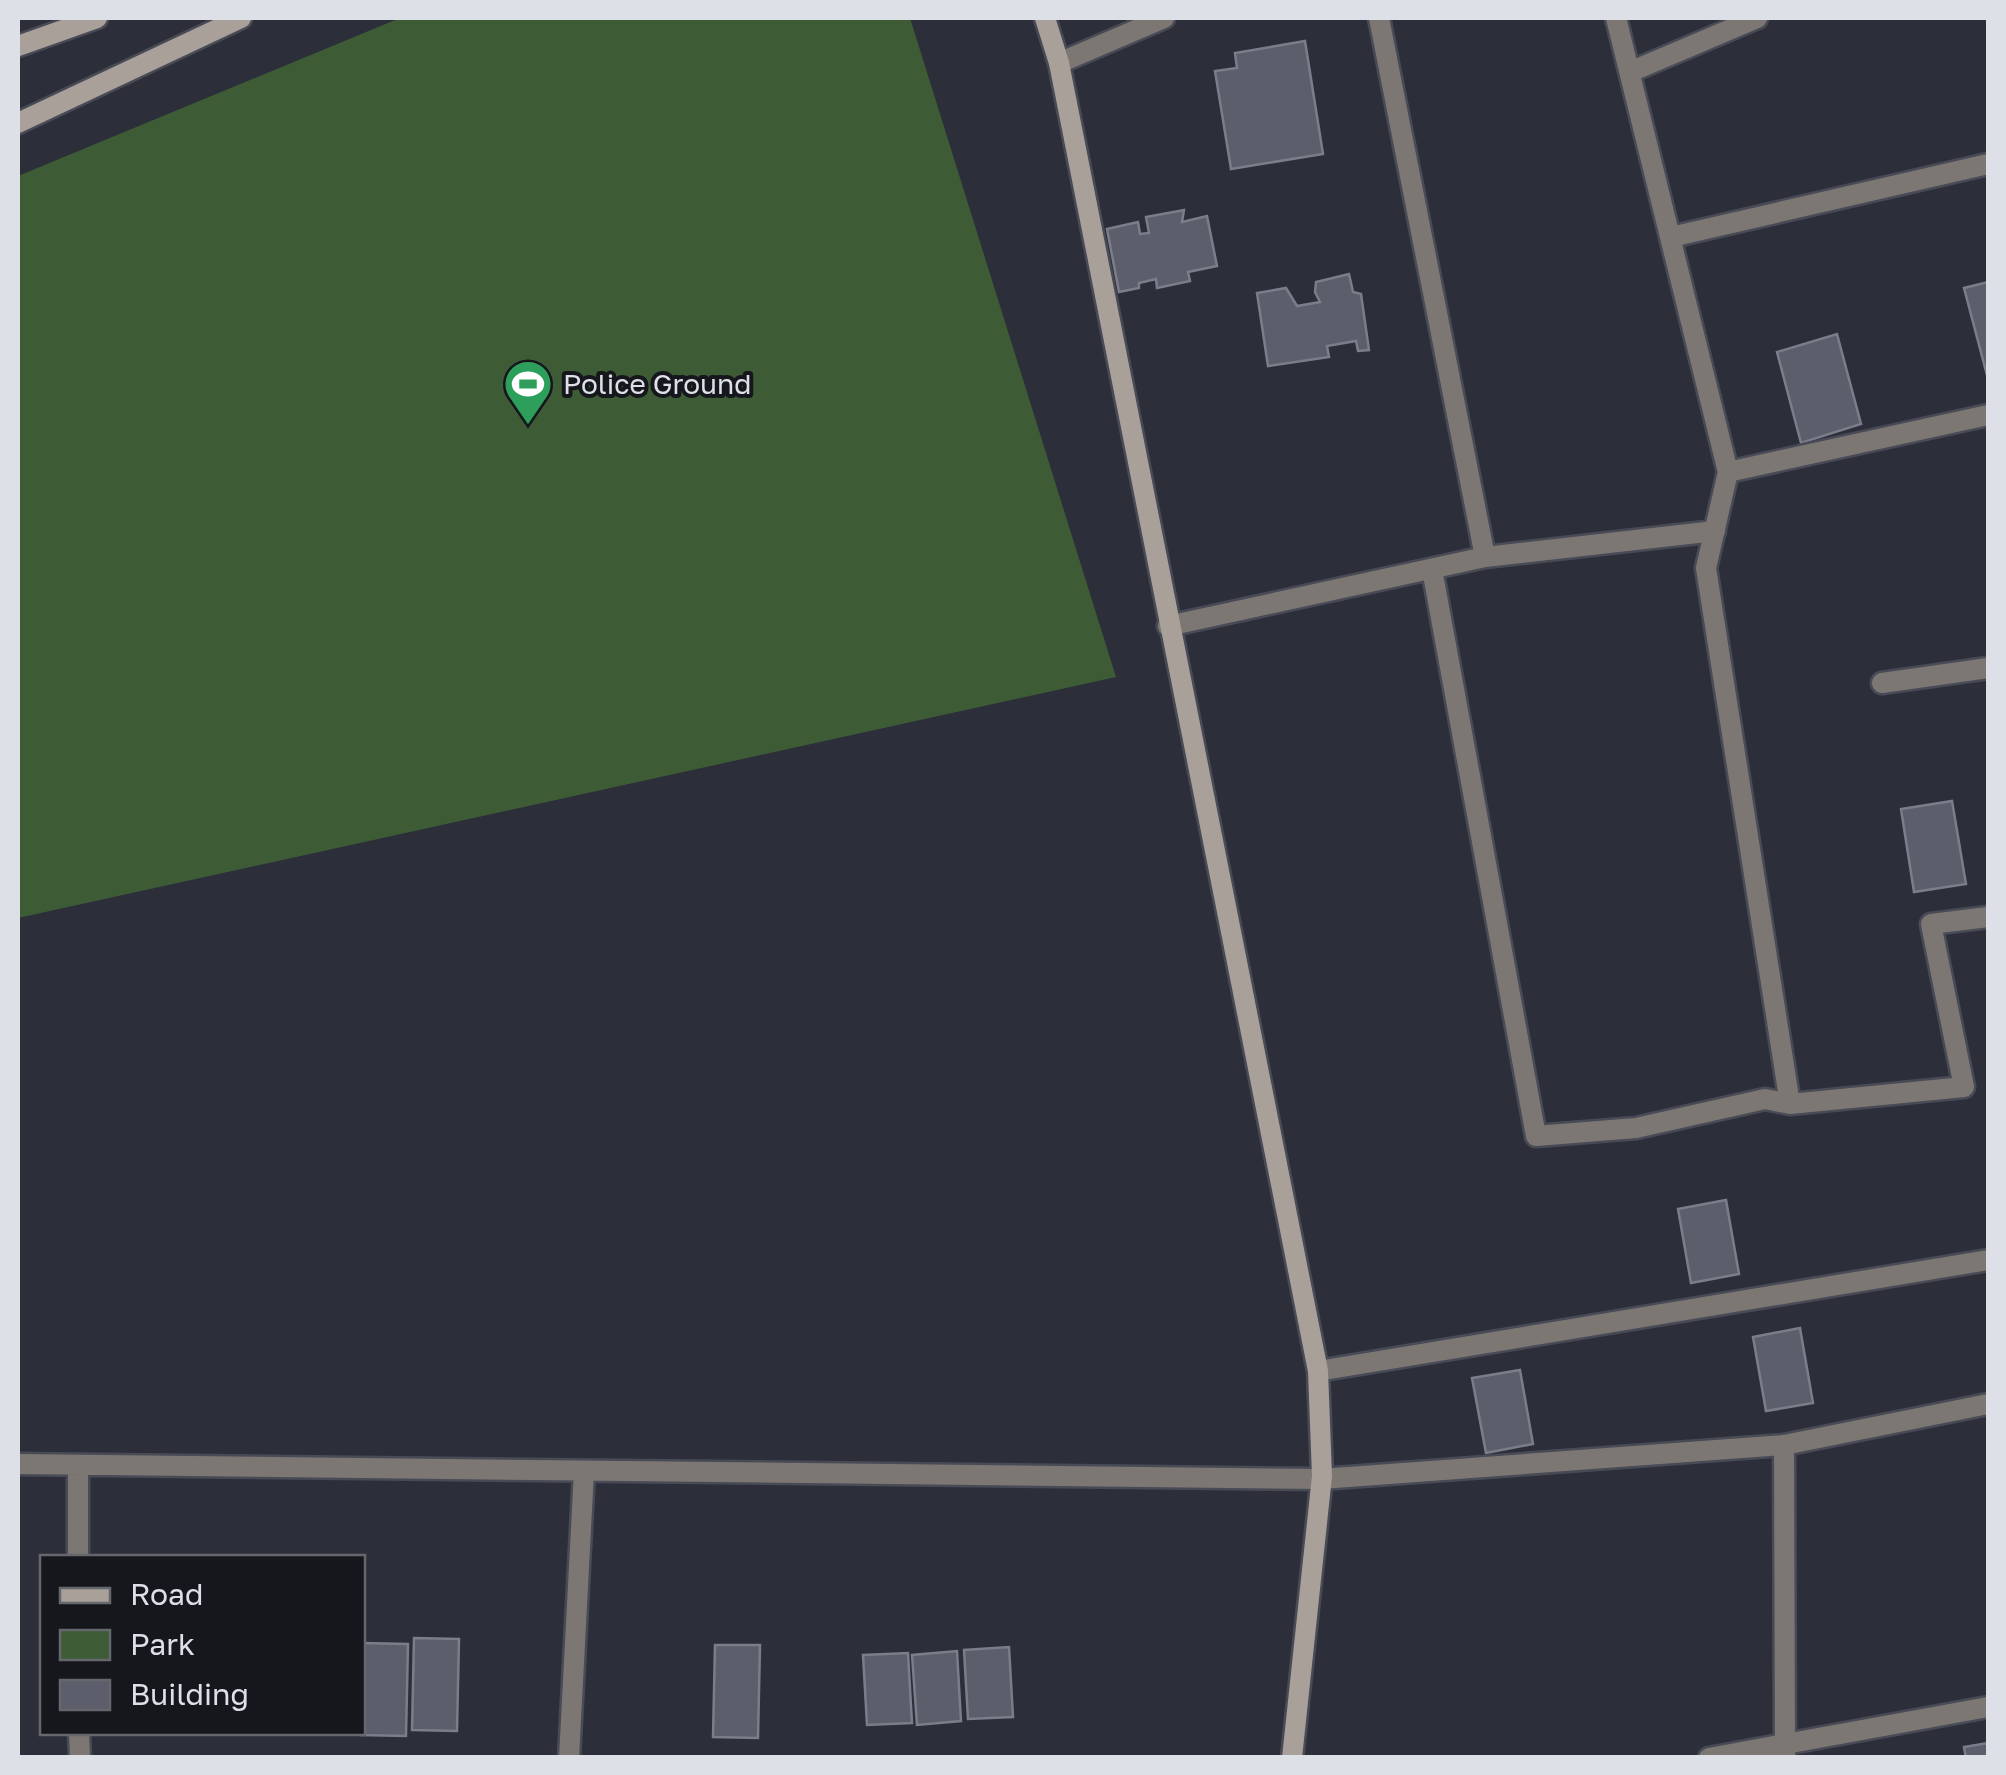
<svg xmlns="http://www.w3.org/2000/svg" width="2006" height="1775" viewBox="0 0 2006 1775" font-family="'Golos Text',sans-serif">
  <rect width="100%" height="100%" fill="#2c2e3a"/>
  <path fill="#3d5c36" d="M 400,18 L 910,18 L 1116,677 L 18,918 L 18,176 Z"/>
  <path fill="#5c5e6b" stroke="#7b7d8a" stroke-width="2.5" d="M 1305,41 L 1323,154 L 1231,169 L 1215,71 L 1237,68 L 1235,53 Z
    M 1184,210 L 1182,222 L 1207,216 L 1217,266 L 1188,272 L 1190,281 L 1157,288 L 1156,279 L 1139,283 L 1139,288 L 1119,292 L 1107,229 L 1138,222 L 1140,234 L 1149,233 L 1146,217 Z
    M 1349,274 L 1353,292 L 1361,294 L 1369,350 L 1358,351 L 1356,341 L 1327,346 L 1329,357 L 1268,366 L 1257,293 L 1286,288 L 1297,306 L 1320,302 L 1315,292 L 1316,282 Z
    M 1988,282 L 1988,379 L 1964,288 Z
    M 1837,334 L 1861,424 L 1801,443 L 1777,352 Z
    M 1952,801 L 1966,884 L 1914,892 L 1901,809 Z
    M 1726,1200 L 1739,1274 L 1691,1283 L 1678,1209 Z
    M 1800,1328 L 1813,1403 L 1766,1411 L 1753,1337 Z
    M 1520,1370 L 1533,1444 L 1486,1453 L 1472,1378 Z
    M 414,1638 L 459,1639 L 457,1731 L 412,1730 Z
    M 363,1643 L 408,1644 L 406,1736 L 361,1735 Z
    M 715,1645 L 760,1645 L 758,1738 L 713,1737 Z
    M 1009,1647 L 1013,1717 L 968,1719 L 964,1650 Z
    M 957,1651 L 961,1721 L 917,1725 L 912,1655 Z
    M 908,1653 L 912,1723 L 867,1725 L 863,1655 Z
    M 1988,1743 L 1988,1758 L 1966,1758 L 1964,1747 Z"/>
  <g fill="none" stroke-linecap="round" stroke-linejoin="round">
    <g stroke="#484a56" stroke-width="25">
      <path id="street" d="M 1379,18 L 1485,557 L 1715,531
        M 1616,18 L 1728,472 L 1706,568 L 1790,1104
        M 1059,63 L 1164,18
        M 1630,72 L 1757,18
        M 1671,237 L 1988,164
        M 1728,472 L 1988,415
        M 1432,569 L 1536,1136 L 1636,1128 L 1765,1099 L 1790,1104 L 1964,1087 L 1931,924 L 1988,917
        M 1168,626 L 1485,557
        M 1882,683 L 1988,668
        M 1318,1371 L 1988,1260
        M 1784,1445 L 1785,1758
        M 18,1464 L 1321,1479 L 1784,1445 L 1988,1404
        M 78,1466 L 78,1558
        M 79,1732 L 80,1758
        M 569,1758 L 584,1471
        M 1709,1758 L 1988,1707"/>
    </g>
    <g stroke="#484a56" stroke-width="25">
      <path id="secondary" d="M 1045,18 L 1059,63 L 1318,1371 L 1322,1476 L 1292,1758
        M 18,46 L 97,18
        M 18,123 L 241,18"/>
    </g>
    <use href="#street" stroke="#7c7773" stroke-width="20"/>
    <use href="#secondary" stroke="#a8a099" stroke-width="20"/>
  </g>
  <defs>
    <g id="stadium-pin" transform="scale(2.5)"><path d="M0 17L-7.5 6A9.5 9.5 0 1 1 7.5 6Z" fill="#2e9e5b" stroke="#16171c"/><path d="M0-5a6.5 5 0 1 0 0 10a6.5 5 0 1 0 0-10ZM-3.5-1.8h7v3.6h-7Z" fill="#fff"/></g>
  </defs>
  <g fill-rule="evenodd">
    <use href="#stadium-pin" x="528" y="384"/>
  </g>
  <g text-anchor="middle" stroke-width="8" stroke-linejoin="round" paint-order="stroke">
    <g font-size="28" fill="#dee0e7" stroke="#16171c" text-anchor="start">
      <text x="563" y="394">Police Ground</text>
    </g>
  </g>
  <rect width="2006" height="1775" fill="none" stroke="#dee0e7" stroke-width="40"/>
  <rect x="40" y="1555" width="325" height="180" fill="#16171c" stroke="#66676d" stroke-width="2.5"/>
  <rect x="60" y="1588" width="50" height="15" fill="#a8a099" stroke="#66676d" stroke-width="2.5"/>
  <text x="130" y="1605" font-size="30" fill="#dee0e7">Road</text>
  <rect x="60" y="1630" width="50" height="30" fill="#3d5c36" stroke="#66676d" stroke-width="2.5"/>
  <text x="130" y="1655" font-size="30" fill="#dee0e7">Park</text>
  <rect x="60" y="1680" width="50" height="30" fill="#5c5e6b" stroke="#66676d" stroke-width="2.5"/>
  <text x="130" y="1705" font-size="30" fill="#dee0e7">Building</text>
</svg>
